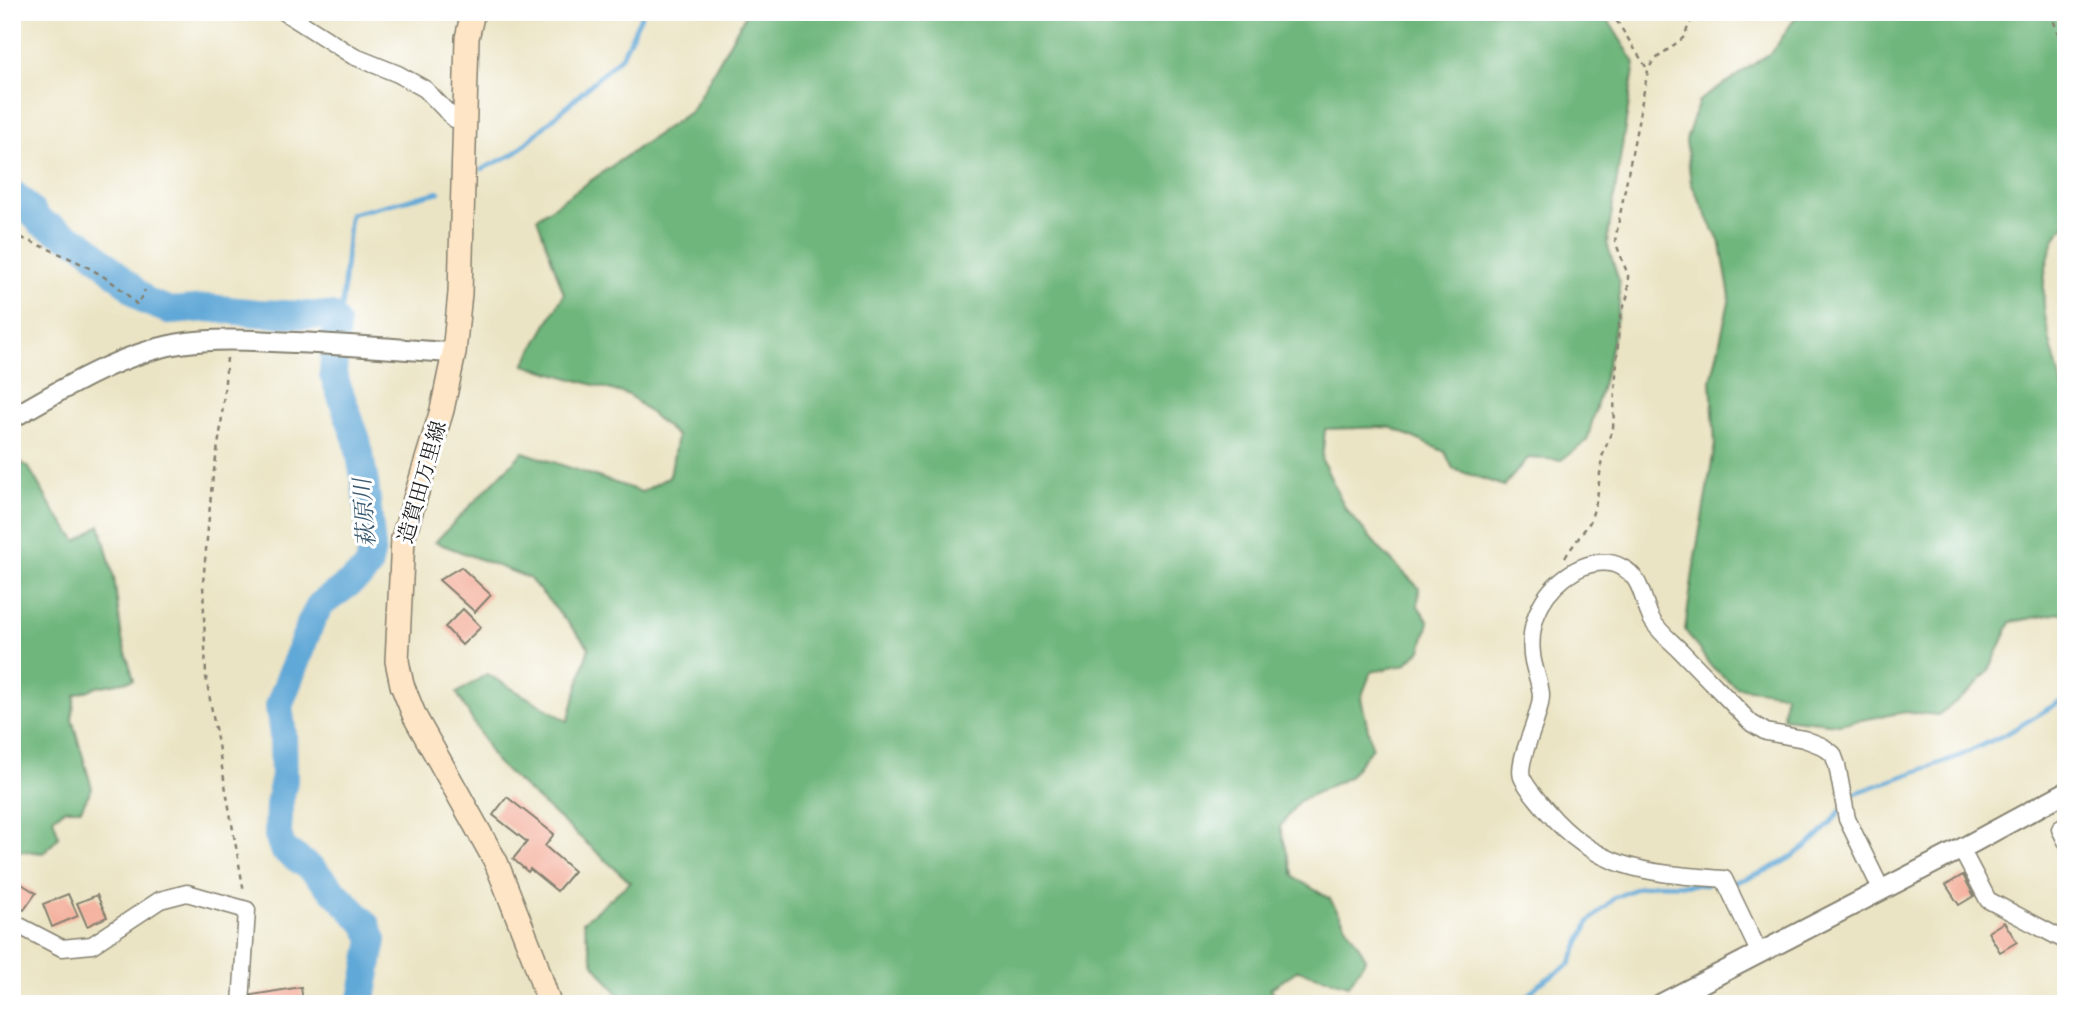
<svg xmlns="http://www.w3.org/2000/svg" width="2078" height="1016" viewBox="0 0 2078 1016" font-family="'Libre Bodoni','Noto Serif JP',serif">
  <rect width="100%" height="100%" fill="#fff"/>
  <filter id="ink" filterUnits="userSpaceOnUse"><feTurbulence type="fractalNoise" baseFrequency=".0143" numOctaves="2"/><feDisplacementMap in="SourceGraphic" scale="14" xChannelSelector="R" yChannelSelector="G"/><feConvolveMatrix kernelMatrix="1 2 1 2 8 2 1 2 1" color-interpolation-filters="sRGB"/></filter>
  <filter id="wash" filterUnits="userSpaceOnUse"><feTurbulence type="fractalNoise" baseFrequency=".00686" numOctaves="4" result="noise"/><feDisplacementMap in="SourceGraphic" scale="28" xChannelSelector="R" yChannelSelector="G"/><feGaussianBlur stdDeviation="1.57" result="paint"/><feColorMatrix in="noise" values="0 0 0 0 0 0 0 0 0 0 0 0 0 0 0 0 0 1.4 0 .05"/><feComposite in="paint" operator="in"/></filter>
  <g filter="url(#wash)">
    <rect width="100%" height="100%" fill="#ebe4c4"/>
    <path fill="#6eb67c" stroke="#45694c" stroke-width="2" d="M 747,12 L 1603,12 L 1635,63 L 1607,243 L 1619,281 L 1619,306 L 1608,363 L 1587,441 L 1561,460 L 1528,458 L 1504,486 L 1453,469 L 1445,452 L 1390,427 L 1325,429 L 1322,460 L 1345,508 L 1379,548 L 1419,588 L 1418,606 L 1429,622 L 1421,650 L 1404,665 L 1371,672 L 1361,698 L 1372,747 L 1349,777 L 1299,801 L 1280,827 L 1294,877 L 1330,899 L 1366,958 L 1349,985 L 1298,970 L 1270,989 L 1286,1004 L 626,1004 L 594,964 L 583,922 L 630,882 L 496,762 L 457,693 L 487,674 L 568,721 L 589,647 L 529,578 L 435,542 L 523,452 L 642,492 L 670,476 L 677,436 L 629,395 L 524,365 L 564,294 L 537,218 L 691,111 Z
      M 1799,12 L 2066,12 L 2066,224 C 2055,235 2053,241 2049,256 C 2035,303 2051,344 2063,389 L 2066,394 L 2066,612 L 2011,622 L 1989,671 L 1969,692 L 1938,715 L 1906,712 L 1838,724 L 1783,718 L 1785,694 L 1736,687 L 1710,665 L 1685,630 L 1695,558 L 1715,444 L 1711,381 L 1730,297 L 1721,245 L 1691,183 L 1686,140 L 1699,101 L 1773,51 Z
      M 12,455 L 29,468 L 54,511 L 77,541 L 100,525 L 114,578 L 122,639 L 134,680 L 97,687 L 75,695 L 72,719 L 92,788 L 81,809 L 65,809 L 53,818 L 59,837 L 44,853 L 12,850 Z"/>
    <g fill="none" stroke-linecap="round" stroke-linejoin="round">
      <path stroke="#60a8d7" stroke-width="4.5" d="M 482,169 L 514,154 L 622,56 L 643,12
        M 336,324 L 342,304 L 350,214 L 439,192
        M 1848,798 L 1850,795 L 1957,757 L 2008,733 L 2066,698
        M 1730,883 C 1773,873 1815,847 1840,811
        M 1519,1004 L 1539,984 L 1570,964 L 1589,922 L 1614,898 L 1637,888 L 1656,884 L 1707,885"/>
      <path stroke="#60a8d7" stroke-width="28" d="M 12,193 L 26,205 L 40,222 L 85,245 L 147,302 L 171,311 L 208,308 L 258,313 L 331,316 L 336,324 L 333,374 L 357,440 L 365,483 L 372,548 L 368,567 L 362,574 L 320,605 L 311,622 L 279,706 L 283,736 L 284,780 L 279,805 L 278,835 L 283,849 L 312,869 L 367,925 L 373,940 L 361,1004"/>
    </g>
    <g id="blocks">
      <path fill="#f4b19e" d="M 461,567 L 491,595 L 475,612 L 439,580 Z
        M 463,609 L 481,627 L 462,645 L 445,627 Z
        M 507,797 L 554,834 L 545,846 L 574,871 L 557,891 L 530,869 L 528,872 L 513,859 L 527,842 L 493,815 Z
        M 1963,875 L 1974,896 L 1959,905 L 1946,885 Z
        M 20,883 L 36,893 L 24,910 L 12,902 L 12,895 Z
        M 68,894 L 78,916 L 52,927 L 43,904 Z
        M 97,895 L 107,917 L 87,926 L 77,903 Z
        M 2004,922 L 2017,942 L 2000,952 L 1988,932 Z
        M 301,987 L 303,1002 L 252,1004 L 252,995 Z"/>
    </g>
  </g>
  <g filter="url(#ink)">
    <use href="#blocks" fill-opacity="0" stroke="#848070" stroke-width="2"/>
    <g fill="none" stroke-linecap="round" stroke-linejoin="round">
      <g stroke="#848070" stroke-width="19">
        <path id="minor" d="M 284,12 L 353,56 L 398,74 L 425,89 L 454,119 L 464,120
          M 2066,825 L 2060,829 L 2066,841
          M 1961,849 L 1988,900 L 2066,941
          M 12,922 L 62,948 L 92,945 L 160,900 L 187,893 L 247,910 L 241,1004
          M 1759,952 L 1724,879 C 1650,873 1599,872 1547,811 C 1540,803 1526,787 1522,777 C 1516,760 1541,718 1541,695 C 1540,681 1533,668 1532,654 C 1528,618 1545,588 1576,570 C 1589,563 1607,559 1621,567 C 1643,577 1642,602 1652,620 C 1658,631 1672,642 1681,651 C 1704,675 1728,699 1751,723 L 1766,732 L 1804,739 L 1822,746 L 1833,754 L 1837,765 L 1847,819 L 1881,889
          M 1690,988 L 1699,1004"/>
      </g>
      <g stroke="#848070" stroke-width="23">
        <path id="tertiary" d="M 12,418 C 64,388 118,355 177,344 C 212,338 248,340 283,342 C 340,344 397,349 454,353
          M 1661,1004 L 1961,849 L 2066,792"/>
      </g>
      <g stroke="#848070" stroke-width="26">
        <path id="secondary" d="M 473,12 L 467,38 L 460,293 L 454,353 L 442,410 L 403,538 L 397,661 L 402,685 L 415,717 L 496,862 L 534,958 L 549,1004"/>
      </g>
      <path stroke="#848070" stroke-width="2.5" stroke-dasharray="5 5" stroke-linecap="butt" d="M 1611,12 L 1648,70
        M 2050,12 L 2066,53
        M 12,234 C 55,252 106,269 137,305 L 145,290
        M 227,358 L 221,427 L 212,483 L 203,583 L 206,677 L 244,892
        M 1565,557 L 1590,522 L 1597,499 L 1602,457 L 1613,428 L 1619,322 L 1628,294 L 1628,275 L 1615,241 L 1648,70 L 1653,61 L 1683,38 L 1695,12"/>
      <use href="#minor" stroke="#fff" stroke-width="16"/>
      <use href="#tertiary" stroke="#fff" stroke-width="19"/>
      <use href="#secondary" stroke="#fee5c5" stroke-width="23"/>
    </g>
  </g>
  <g text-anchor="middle" stroke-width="6" stroke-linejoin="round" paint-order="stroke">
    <g font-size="21" fill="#1c1c1c" stroke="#fff">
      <text transform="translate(422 482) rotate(-74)" y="7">造賀田万里線</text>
    </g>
    <g font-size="23" font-style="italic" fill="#3b5b70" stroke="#fff">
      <text transform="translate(364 513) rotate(-94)" y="8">萩原川</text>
    </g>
  </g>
  <rect width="2078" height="1016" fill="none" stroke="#fff" stroke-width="42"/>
</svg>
